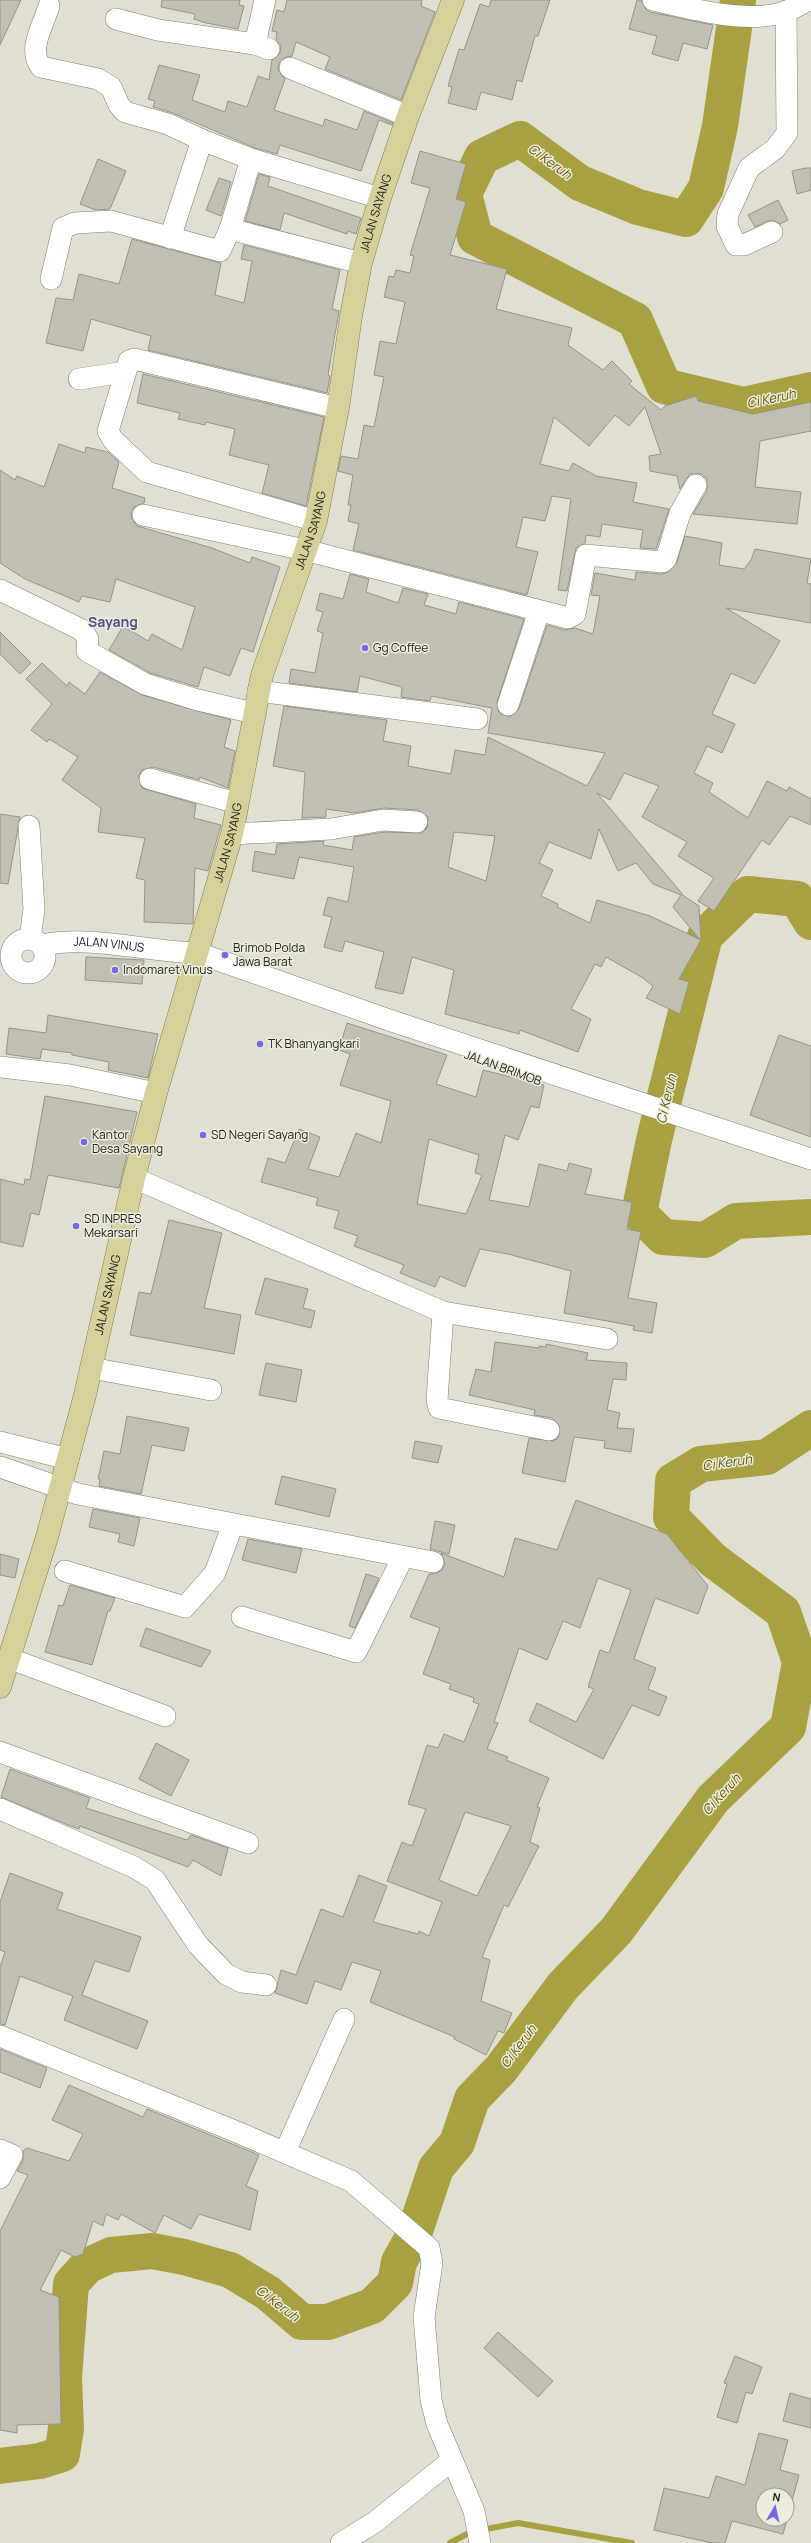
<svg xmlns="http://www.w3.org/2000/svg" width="811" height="2543" viewBox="0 0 811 2543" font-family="Manrope,sans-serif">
  <rect width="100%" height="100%" fill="#e0dfd1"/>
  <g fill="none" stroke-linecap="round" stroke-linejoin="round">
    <path stroke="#a9a141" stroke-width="6" d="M 450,2543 L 471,2532 L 518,2523 L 632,2543"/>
    <path stroke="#a9a141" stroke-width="36" d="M 738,0 L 720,126 L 706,188 L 686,219 L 638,207 L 580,183 L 520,139 L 482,157 L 464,194 L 475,237 L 635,320 L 664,386 L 743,405 L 811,390
      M 811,922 L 797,899 L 748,894 L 705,936 L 654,1140 L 639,1213 L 663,1237 L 705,1240 L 736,1221 L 811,1217
      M 0,2466 L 40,2461 L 62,2454 L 66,2429 L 64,2378 L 71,2284 L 87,2266 L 111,2255 L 152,2251 L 184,2257 L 230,2270 L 268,2293 L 302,2322 L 328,2322 L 372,2306 L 395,2283 L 399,2262 L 413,2237 L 436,2168 L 457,2143 L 472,2099 L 501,2069 L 563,1986 L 616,1931 L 713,1799 L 788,1727 L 800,1662 L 783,1612 L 713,1560 L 671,1517 L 673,1481 L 701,1464 L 767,1457 L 811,1428"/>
  </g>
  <path fill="#c0bfb1" stroke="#959487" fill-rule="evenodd" d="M 0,0 L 21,0 L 0,45 Z
    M 162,0 L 240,0 L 239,5 L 244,6 L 238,29 L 206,23 L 194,19 L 195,14 L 161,7 Z
    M 287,0 L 422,0 L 421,6 L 435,12 L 401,100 L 325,69 L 330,57 L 296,42 L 292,56 L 283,58 L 279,63 L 278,70 L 285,79 L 274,110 L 323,126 L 325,119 L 357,130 L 364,111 L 393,123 L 392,125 L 379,120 L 361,171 L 280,145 L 277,154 L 255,148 L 173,113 L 153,107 L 155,101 L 148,99 L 159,65 L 200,75 L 192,100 L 225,112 L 228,101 L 247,107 L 258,76 L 269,80 L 272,60 L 280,53 L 281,46 L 276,39 L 277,32 L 272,31 L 277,10 L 284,12 Z
    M 491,0 L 550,0 L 538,36 L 535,36 L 522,82 L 517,80 L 512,100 L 481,92 L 476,110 L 448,103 L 452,87 L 448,86 L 459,49 L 464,50 L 480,4 L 489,7 Z
    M 637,0 L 641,0 L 645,8 L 650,12 L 713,25 L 707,49 L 683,43 L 678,61 L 652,54 L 657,36 L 629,29 Z
    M 420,151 L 466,164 L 456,199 L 466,202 L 450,255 L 507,269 L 496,309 L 572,328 L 568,345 L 603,370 L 612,361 L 632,381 L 629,384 L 661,410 L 665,406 L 696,396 L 698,401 L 753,414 L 811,402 L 811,431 L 760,441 L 755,487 L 801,492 L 797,524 L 693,514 L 707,491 L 707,479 L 702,474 L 690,474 L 680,489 L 677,476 L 650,471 L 649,456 L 661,454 L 645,407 L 629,426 L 615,415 L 589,446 L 554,417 L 540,464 L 569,471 L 573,463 L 596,476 L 637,483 L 633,502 L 669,509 L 656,549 L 640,548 L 643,530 L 602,524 L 600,537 L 586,535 L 585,543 L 576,548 L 567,591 L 558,590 L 571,499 L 552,496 L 545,521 L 523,517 L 516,547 L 538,552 L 527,595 L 353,550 L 359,524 L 348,521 L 351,505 L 348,505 L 353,475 L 338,471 L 341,456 L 358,459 L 364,425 L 374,427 L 384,377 L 374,375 L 380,341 L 396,344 L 405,302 L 384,297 L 389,276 L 394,277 L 396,270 L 410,273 L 414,256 L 410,255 L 430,188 L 411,183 Z
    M 98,159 L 126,171 L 110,209 L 96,210 L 80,204 Z
    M 806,168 L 811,168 L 811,190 L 797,194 L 792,171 Z
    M 259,174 L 270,177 L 268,186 L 361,218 L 356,234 L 348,231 L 347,234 L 284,213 L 280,230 L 245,221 Z
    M 219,178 L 231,182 L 221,216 L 206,210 Z
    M 778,200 L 788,220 L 780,224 L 773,220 L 767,221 L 755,227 L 748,215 Z
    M 132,239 L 221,263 L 215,295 L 244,303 L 252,261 L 241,259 L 244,245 L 340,270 L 332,309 L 339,311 L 328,375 L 330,376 L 327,393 L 148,350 L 151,336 L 91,319 L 83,351 L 46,343 L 56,298 L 73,300 L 79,274 L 119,284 Z
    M 143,374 L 324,417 L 306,506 L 262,493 L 269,465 L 229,455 L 235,429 L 206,422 L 205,425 L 178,419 L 180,413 L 137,403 Z
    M 59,444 L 85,453 L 86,447 L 108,452 L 119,462 L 112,488 L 145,498 L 144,503 L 134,507 L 131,512 L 132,519 L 137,526 L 212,548 L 250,563 L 252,557 L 280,567 L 253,652 L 241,648 L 230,676 L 204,667 L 198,687 L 150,673 L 109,650 L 123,626 L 148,641 L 152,634 L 182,650 L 195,607 L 116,579 L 110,602 L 82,596 L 79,602 L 25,579 L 0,563 L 0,470 L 15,480 L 17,476 L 44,487 Z
    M 685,536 L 722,543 L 719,565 L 744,569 L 751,560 L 755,549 L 811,559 L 807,583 L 811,584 L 811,623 L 726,608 L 780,641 L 755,684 L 731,673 L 712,714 L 735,724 L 722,753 L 707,746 L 694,773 L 713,783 L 709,792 L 748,818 L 767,781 L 787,791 L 789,787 L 811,799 L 811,825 L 790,816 L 769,845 L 762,840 L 714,911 L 698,901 L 714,878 L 678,856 L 687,842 L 642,817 L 659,786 L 624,773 L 610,800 L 597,793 L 684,896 L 699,906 L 701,941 L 673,907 L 681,895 L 653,884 L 636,863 L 618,871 L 599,829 L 591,859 L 549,842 L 539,863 L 553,870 L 541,896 L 558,904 L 557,907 L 590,923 L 597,900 L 650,916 L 701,940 L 679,979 L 689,982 L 680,1014 L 646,998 L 653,986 L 643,978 L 606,957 L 601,967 L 595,964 L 571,1009 L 591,1019 L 578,1052 L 520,1030 L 519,1034 L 445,1014 L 454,970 L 412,957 L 403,994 L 375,988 L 384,952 L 345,941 L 342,952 L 324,947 L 332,917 L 323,915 L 328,897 L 348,902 L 354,867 L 299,857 L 294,879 L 252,871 L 255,851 L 275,855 L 277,844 L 324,841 L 323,845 L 352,850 L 354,837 L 384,832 L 422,833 L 427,828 L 428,817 L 418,810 L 384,808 L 354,813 L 326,809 L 326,817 L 302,818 L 305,772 L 273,766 L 284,706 L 387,720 L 383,741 L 411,746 L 408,766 L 451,774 L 455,750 L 485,755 L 488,737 L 587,786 L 605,753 L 488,733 L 492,708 L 431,696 L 430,701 L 401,697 L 402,687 L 360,676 L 357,692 L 289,683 L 291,669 L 315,673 L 323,633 L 317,631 L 323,612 L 316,610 L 320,593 L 343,599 L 350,574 L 369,579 L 366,592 L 398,603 L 403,588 L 428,594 L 424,605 L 456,614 L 459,602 L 524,619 L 497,702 L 499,713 L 510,717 L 519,709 L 547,625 L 565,630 L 575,628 L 593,634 L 600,596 L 591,595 L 595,573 L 635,580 L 636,572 L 661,574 L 669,572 L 677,562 ZM 454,832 L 495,836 L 486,881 L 448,867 Z
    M 0,632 L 31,663 L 20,674 L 0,654 Z
    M 42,663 L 67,686 L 69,682 L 85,694 L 100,672 L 142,695 L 231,720 L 224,747 L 235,751 L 228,788 L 200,777 L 199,780 L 153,767 L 142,770 L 138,776 L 142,788 L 196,804 L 194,818 L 221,825 L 208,871 L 195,868 L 193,924 L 144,922 L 145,880 L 136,878 L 145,838 L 98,832 L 101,808 L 62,780 L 78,757 L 49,739 L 47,742 L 31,730 L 52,704 L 26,679 Z
    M 0,814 L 20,817 L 8,884 L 0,883 Z
    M 86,957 L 144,960 L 142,984 L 85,980 Z
    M 48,1015 L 158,1034 L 148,1078 L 108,1070 L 109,1062 L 72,1055 L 72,1053 L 42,1049 L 40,1059 L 6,1054 L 9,1028 L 46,1033 Z
    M 347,1023 L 447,1055 L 436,1084 L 476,1097 L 483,1070 L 544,1085 L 539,1108 L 531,1106 L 518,1140 L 505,1135 L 489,1200 L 529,1207 L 539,1164 L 567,1171 L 569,1163 L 592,1169 L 585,1194 L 632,1202 L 627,1229 L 641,1232 L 628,1298 L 657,1303 L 652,1333 L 633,1330 L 634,1326 L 564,1313 L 571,1271 L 508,1254 L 480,1249 L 465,1287 L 440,1276 L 435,1287 L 400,1273 L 404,1265 L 354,1246 L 358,1236 L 334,1228 L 339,1211 L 316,1205 L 318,1198 L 261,1182 L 268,1158 L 285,1163 L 299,1129 L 320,1137 L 308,1169 L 339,1177 L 356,1133 L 381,1143 L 391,1101 L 340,1085 L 350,1054 L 339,1050 ZM 429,1139 L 479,1155 L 475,1173 L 482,1175 L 466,1214 L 417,1204 Z
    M 779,1035 L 811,1046 L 811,1137 L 750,1115 Z
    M 45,1096 L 137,1112 L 119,1188 L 48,1175 L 39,1215 L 31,1213 L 23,1247 L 0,1242 L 0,1179 L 24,1185 L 25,1179 L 30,1180 Z
    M 169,1220 L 222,1233 L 204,1308 L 241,1315 L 234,1354 L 130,1335 L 139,1292 L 151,1294 Z
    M 265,1278 L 308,1289 L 303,1308 L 315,1311 L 311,1328 L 255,1314 Z
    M 495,1342 L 539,1348 L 539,1346 L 546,1347 L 546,1344 L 588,1353 L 586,1360 L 627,1363 L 626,1380 L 613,1379 L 607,1410 L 620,1413 L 617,1428 L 634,1429 L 631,1452 L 604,1448 L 605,1441 L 574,1437 L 565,1482 L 522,1473 L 529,1438 L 553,1441 L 558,1438 L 560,1427 L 552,1418 L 534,1415 L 535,1410 L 469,1395 L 476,1369 L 491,1372 Z
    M 266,1363 L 302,1370 L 296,1402 L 259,1395 Z
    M 127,1416 L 189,1428 L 184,1451 L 152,1445 L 141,1494 L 99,1486 L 100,1479 L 98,1479 L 104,1451 L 120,1454 Z
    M 415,1441 L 442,1446 L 438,1463 L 412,1458 Z
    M 282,1476 L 336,1489 L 329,1517 L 275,1504 Z
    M 576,1500 L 667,1534 L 708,1586 L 698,1614 L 655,1598 L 634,1659 L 656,1668 L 648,1689 L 667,1697 L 659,1716 L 632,1705 L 603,1759 L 529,1721 L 537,1703 L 576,1722 L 594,1689 L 588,1687 L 600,1650 L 609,1653 L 631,1590 L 598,1578 L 580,1628 L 563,1621 L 547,1660 L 519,1648 L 494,1722 L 498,1723 L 487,1749 L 508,1757 L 506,1760 L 549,1778 L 537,1807 L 540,1808 L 530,1842 L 539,1846 L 508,1907 L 504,1905 L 482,1957 L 490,1960 L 481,2001 L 512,2013 L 504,2033 L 498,2031 L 486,2055 L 454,2039 L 455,2037 L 370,2002 L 381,1971 L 352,1962 L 341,1990 L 315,1981 L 307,2004 L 275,1993 L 281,1970 L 296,1975 L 321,1909 L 343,1917 L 359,1875 L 387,1886 L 373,1922 L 418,1934 L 419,1931 L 429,1936 L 442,1902 L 387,1881 L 402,1842 L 412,1846 L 426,1809 L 408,1804 L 427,1745 L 438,1748 L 444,1734 L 464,1742 L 479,1704 L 473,1702 L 474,1698 L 449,1689 L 451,1684 L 423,1674 L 440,1628 L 410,1617 L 429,1574 L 437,1573 L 442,1570 L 445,1564 L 441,1553 L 504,1577 L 515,1538 L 557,1550 ZM 465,1812 L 511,1826 L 477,1896 L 439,1880 Z
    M 93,1509 L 140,1518 L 134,1546 L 118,1542 L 120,1534 L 89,1527 Z
    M 435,1521 L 455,1525 L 449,1554 L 430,1549 Z
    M 248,1539 L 302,1549 L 296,1573 L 242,1560 Z
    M 0,1554 L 19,1559 L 15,1578 L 0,1575 Z
    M 366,1574 L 379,1578 L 355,1628 L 349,1626 Z
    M 70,1585 L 115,1598 L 110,1611 L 108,1611 L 92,1665 L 45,1652 L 59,1605 L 63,1606 Z
    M 146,1628 L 211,1651 L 201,1667 L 140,1646 Z
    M 156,1743 L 189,1760 L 171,1796 L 139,1779 Z
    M 10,1769 L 90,1798 L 86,1808 L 187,1840 L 191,1835 L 228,1848 L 221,1876 L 193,1860 L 188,1867 L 80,1826 L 79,1829 L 68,1825 L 1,1797 Z
    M 10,1873 L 63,1893 L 57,1909 L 141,1937 L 129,1972 L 95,1961 L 82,1995 L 148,2021 L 137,2049 L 64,2020 L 73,1996 L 20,1976 L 5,2025 L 0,2024 L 0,1967 L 5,1952 L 0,1950 L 0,1902 Z
    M 0,2049 L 47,2068 L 40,2088 L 0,2072 Z
    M 69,2085 L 143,2117 L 147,2109 L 259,2155 L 246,2186 L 258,2191 L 250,2230 L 199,2214 L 191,2229 L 164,2215 L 155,2233 L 121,2214 L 118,2220 L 106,2214 L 103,2226 L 93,2221 L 83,2254 L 75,2257 L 61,2250 L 40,2290 L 59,2297 L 61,2424 L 17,2425 L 17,2433 L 0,2430 L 0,2231 L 28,2175 L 17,2171 L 23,2160 L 23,2151 L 27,2148 L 69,2161 L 83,2134 L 52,2120 Z
    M 498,2332 L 553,2381 L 538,2397 L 484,2348 Z
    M 735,2356 L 762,2367 L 752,2394 L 746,2392 L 737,2423 L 717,2417 L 727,2384 L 724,2383 Z
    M 790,2393 L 811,2399 L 811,2428 L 783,2421 Z
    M 759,2433 L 788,2440 L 780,2470 L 799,2475 L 787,2519 L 787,2495 L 763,2495 L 763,2519 L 787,2519 L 783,2534 L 732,2521 L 725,2543 L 712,2543 L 654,2530 L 664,2488 L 709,2498 L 716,2476 L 745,2485 Z"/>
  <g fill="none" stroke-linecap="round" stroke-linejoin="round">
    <g stroke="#807f72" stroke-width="22">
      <g id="minor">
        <path d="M 265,0 L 255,44 L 269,49"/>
        <path d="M 653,0 C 692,9 749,25 787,11 C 795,8 802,3 809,0"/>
        <path d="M 49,6 C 44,24 27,49 41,67 L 98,79 L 111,87 L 119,105 L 125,112 L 168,124 L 202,140 L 251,159 L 380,198"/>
        <path d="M 116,19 L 158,30 L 255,44"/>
        <path d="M 290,68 L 408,116"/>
        <path d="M 230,229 L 361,263"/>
        <path d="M 772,232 L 744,245 L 736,245 L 727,226 L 728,214 L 749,168 L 775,149 L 787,133 L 786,11"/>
        <path d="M 170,238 L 202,140"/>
        <path d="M 51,279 L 63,228 L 75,223 L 111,221 L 220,251 L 230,229 L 251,159"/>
        <path d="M 79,379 L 125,372"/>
        <path d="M 143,515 L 305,550 L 568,618 L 575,614 L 586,555 L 662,562 L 666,559 L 680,513 L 696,485"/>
        <path d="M 316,521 L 147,472 L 113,440 L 108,431 L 129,361 L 134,359 L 338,408"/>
        <path d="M 0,590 L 82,630 L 88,639 L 87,651 L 145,684 L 198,700 L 254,713"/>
        <path d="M 258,691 L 477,719"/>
        <path d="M 508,705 L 539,611"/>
        <path d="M 150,779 L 237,803"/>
        <path d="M 29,826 L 34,909 L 30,939"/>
        <path d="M 232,834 L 331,829 L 383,820 L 417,822"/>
        <circle cx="28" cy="956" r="17"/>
        <path id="s1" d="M 42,945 C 94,935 146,952 198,953 L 389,1020 L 811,1159"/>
        <path d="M 0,1067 L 70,1075 L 156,1093"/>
        <path d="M 134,1178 L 443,1312 L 437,1400 L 439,1408 L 549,1430"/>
        <path d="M 443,1312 L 607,1339"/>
        <path d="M 91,1368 L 211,1390"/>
        <path d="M 0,1442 L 68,1459"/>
        <path d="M 0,1467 L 78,1494 L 433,1562"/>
        <path d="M 65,1571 L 185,1607 L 215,1573 L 233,1524"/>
        <path d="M 242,1617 L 356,1652 L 403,1557"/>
        <path d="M 8,1658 L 165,1716"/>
        <path d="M 0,1752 L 248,1843"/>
        <path d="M 0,1809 L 134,1867 L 155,1880 L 198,1945 L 226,1974 L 242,1982 L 266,1985"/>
        <path d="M 0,2036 L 237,2132 L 351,2181 L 429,2248 L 432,2263 L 424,2317 L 431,2400 L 437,2424 L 474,2511 L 480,2543"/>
        <path d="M 0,2150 L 12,2155 L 0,2178"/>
        <path d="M 285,2152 L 344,2019"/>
        <path d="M 341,2543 L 375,2522 L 451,2461"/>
      </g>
    </g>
    <g stroke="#858042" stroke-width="23">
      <g id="major">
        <path id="s2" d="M 0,1687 L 47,1537 L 85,1395 L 134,1178 L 156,1093 L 232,834 L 262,675 L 316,521 L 338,408 L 351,316 L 361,263 L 380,198 L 408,116 L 453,0"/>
      </g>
    </g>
    <use href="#minor" stroke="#fff" stroke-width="21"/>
    <use href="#major" stroke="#d6d19a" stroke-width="22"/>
  </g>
  <g fill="#7667e2" stroke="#ededde" stroke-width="1.5">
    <circle cx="365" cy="648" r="4"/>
    <circle cx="225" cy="955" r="4"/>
    <circle cx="115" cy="970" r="4"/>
    <circle cx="260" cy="1044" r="4"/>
    <circle cx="203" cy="1135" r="4"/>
    <circle cx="84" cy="1142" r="4"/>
    <circle cx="76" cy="1226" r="4"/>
  </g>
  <g text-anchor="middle" stroke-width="3" stroke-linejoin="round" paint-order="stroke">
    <g font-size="12" fill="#23221d" stroke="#ededde">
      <text dy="4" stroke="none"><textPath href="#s2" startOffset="1523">JALAN SAYANG</textPath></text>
      <text dy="4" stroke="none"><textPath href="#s2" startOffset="1199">JALAN SAYANG</textPath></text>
      <text dy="4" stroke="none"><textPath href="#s2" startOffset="875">JALAN SAYANG</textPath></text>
      <text dy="4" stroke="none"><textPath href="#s1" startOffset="67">JALAN VINUS</textPath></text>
      <text transform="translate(503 1068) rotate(20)" y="4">JALAN BRIMOB</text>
      <text dy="4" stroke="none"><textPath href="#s2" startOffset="407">JALAN SAYANG</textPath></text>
    </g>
    <g font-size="12" fill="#23221d" stroke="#ededde" text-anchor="start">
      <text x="373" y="652">Gg Coffee</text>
      <text x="233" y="952">Brimob Polda<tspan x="233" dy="14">Jawa Barat</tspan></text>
      <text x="123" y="974">Indomaret Vinus</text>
      <text x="268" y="1048">TK Bhanyangkari</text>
      <text x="92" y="1139">Kantor<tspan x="92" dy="14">Desa Sayang</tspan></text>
      <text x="211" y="1139">SD Negeri Sayang</text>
      <text x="84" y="1223">SD INPRES<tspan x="84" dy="14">Mekarsari</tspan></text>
    </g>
    <g font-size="13" font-style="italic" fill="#5c570e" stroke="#ededde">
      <text transform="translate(550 161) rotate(36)" y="5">Ci Keruh</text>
      <text transform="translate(771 398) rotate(-12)" y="5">Ci Keruh</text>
      <text transform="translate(666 1099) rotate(-77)" y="5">Ci Keruh</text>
      <text transform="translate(727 1462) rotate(-8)" y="5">Ci Keruh</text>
      <text transform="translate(721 1794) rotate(-48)" y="5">Ci Keruh</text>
      <text transform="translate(518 2046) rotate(-53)" y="5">Ci Keruh</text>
      <text transform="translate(278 2303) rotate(37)" y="5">Ci Keruh</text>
    </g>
    <g font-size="14" font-weight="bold" fill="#504b89" stroke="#ededde">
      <text x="113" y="627">Sayang</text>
    </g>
  </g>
  <g transform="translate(775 2507) rotate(9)"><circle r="19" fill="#ededde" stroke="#9c9c91"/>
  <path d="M0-3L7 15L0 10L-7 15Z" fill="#7667e2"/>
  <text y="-6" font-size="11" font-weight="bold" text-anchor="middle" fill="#23221d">N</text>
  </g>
</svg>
